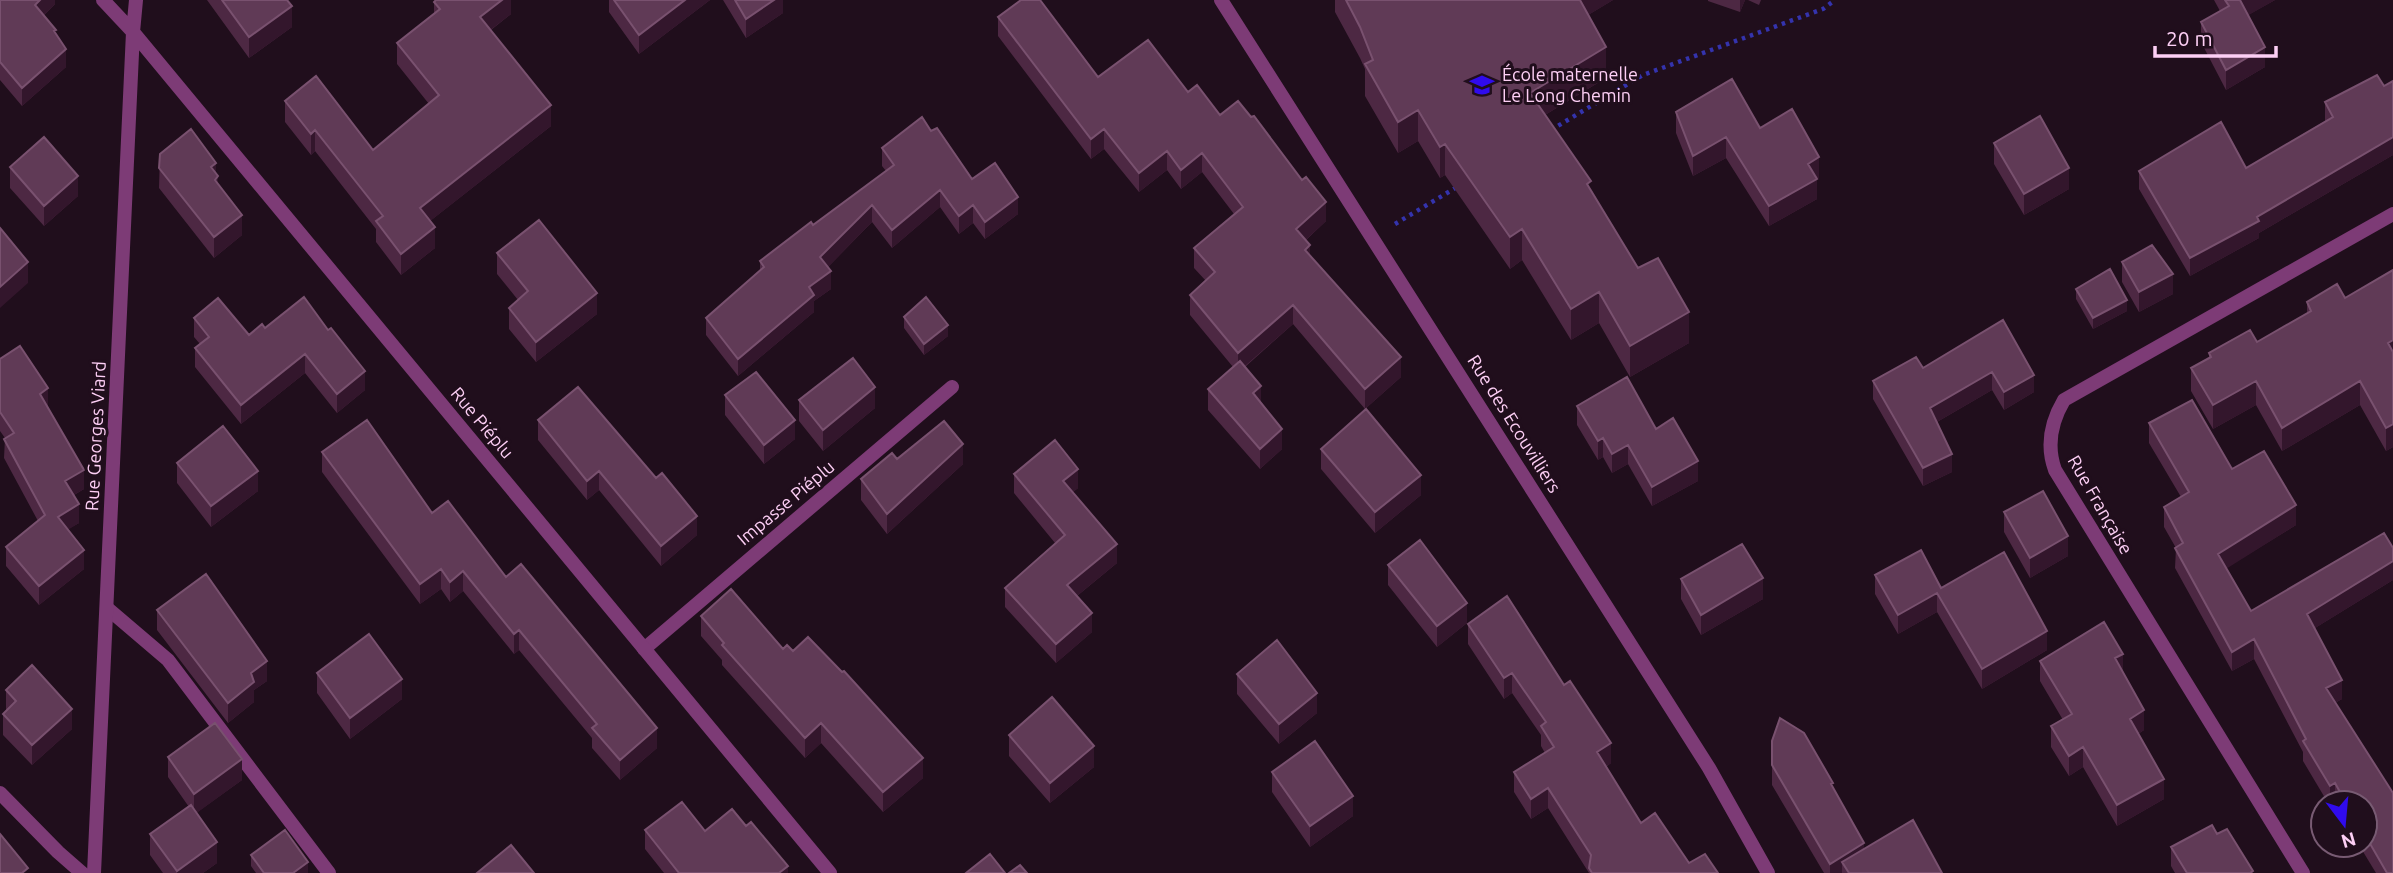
<svg xmlns="http://www.w3.org/2000/svg" width="2393" height="873" viewBox="0 0 2393 873" font-family="Ubuntu,sans-serif">
  <rect width="100%" height="100%" fill="#200e1c"/>
  <g fill="none" stroke-linecap="round" stroke-linejoin="round">
    <path stroke="#3433ad" stroke-width="4.5" stroke-dasharray="3.5 5" stroke-linecap="butt" d="M 1551,130 L 1643,75 L 1823,9 L 1835,0
      M 1395,224 L 1457,187"/>
    <path stroke="#7d3b76" stroke-width="14" d="M 107,608 L 168,660 L 329,873
      M 644,649 L 952,387"/>
    <path stroke="#7d3b76" stroke-width="14" d="M 103,0 L 133,32 L 830,873
      M 1221,0 L 1709,768 L 1768,873
      M 0,793 L 58,852 L 82,873
      M 94,873 L 133,32 L 136,0
      M 2303,873 L 2055,470 C 2046,445 2051,422 2064,400 L 2393,214"/>
  </g>
  <path fill="#4d2843" d="M 0,0 L 55,0 L 55,4 L 44,15 L 56,33 L 66,67 L 22,106 L 0,80 Z
    M 207,0 L 287,0 L 292,27 L 249,58 Z
    M 511,0 L 511,14 L 491,30 L 551,126 L 430,221 L 435,248 L 401,275 L 376,242 L 376,229 L 315,151 L 311,155 L 285,122 L 285,101 L 373,150 L 429,104 L 397,64 L 397,43 L 434,14 L 434,2 Z
    M 609,0 L 710,0 L 639,54 L 609,12 Z
    M 723,0 L 783,0 L 783,13 L 746,38 Z
    M 1335,0 L 1613,0 L 1588,15 L 1606,78 L 1545,115 L 1638,268 L 1689,343 L 1630,377 L 1599,323 L 1571,340 L 1522,260 L 1510,269 L 1445,175 L 1440,178 L 1418,141 L 1398,153 L 1365,96 L 1365,69 L 1360,58 L 1335,12 Z
    M 1708,0 L 1745,0 L 1740,12 L 1708,1 Z
    M 1748,0 L 1761,0 L 1759,5 Z
    M 2214,0 L 2275,0 L 2248,15 L 2265,67 L 2226,90 L 2201,42 L 2201,22 L 2220,11 Z
    M 998,17 L 1098,77 L 1188,92 L 1220,115 L 1326,221 L 1306,240 L 1310,256 L 1401,377 L 1365,409 L 1293,324 L 1245,367 L 1282,449 L 1260,469 L 1208,410 L 1208,389 L 1233,367 L 1190,315 L 1190,295 L 1206,281 L 1194,268 L 1194,248 L 1234,214 L 1202,172 L 1181,189 L 1167,170 L 1139,192 L 1104,149 L 1091,159 L 998,36 Z
    M 2393,81 L 2393,155 L 2259,233 L 2259,238 L 2190,276 L 2139,189 L 2139,171 L 2246,168 L 2325,121 L 2325,102 L 2384,86 Z
    M 1676,112 L 1760,128 L 1819,178 L 1817,179 L 1817,199 L 1769,226 L 1726,158 L 1693,176 L 1676,133 Z
    M 931,131 L 972,179 L 1018,214 L 985,239 L 973,223 L 959,234 L 940,207 L 892,248 L 872,222 L 828,267 L 831,289 L 814,301 L 814,312 L 738,376 L 706,335 L 706,318 L 760,271 L 760,261 L 813,225 L 886,171 L 882,166 L 882,148 Z
    M 1994,143 L 2069,189 L 2024,215 L 1994,164 Z
    M 160,154 L 216,173 L 218,184 L 242,235 L 214,258 L 159,188 Z
    M 10,167 L 78,196 L 44,226 L 10,188 Z
    M 497,253 L 597,314 L 536,362 L 509,329 L 509,308 L 518,300 L 497,274 Z
    M 2122,262 L 2173,294 L 2139,312 L 2122,282 Z
    M 2393,270 L 2393,447 L 2386,451 L 2360,405 L 2282,451 L 2256,405 L 2213,429 L 2191,391 L 2191,368 L 2209,358 L 2209,353 L 2257,342 L 2307,313 L 2307,302 L 2345,298 Z
    M 2076,289 L 2127,311 L 2093,329 L 2076,299 Z
    M 904,317 L 948,336 L 924,355 L 904,328 Z
    M 194,318 L 249,335 L 265,328 L 365,390 L 337,413 L 305,373 L 241,424 L 195,367 L 195,348 L 200,344 L 194,337 Z
    M 2003,320 L 2034,392 L 2004,410 L 1992,390 L 1937,422 L 1952,472 L 1923,486 L 1873,399 L 1873,381 L 1923,368 Z
    M 0,359 L 48,407 L 84,489 L 74,495 L 79,523 L 68,529 L 84,569 L 39,605 L 6,566 L 6,547 L 38,521 L 4,458 L 5,438 L 0,431 Z
    M 725,395 L 795,439 L 764,464 L 725,415 Z
    M 799,400 L 875,408 L 823,451 L 799,421 Z
    M 1577,406 L 1656,429 L 1698,481 L 1652,506 L 1628,464 L 1612,473 L 1603,457 L 1598,460 L 1577,425 Z
    M 538,420 L 656,478 L 697,535 L 661,566 L 599,490 L 587,500 L 538,440 Z
    M 2149,423 L 2232,469 L 2296,525 L 2226,568 L 2251,611 L 2393,548 L 2393,580 L 2315,628 L 2342,699 L 2335,703 L 2393,873 L 2376,873 L 2359,845 L 2365,845 L 2365,803 L 2328,803 L 2303,761 L 2303,752 L 2254,659 L 2232,671 L 2175,568 L 2176,548 L 2164,527 L 2164,507 L 2181,497 L 2149,443 Z
    M 1321,449 L 1421,495 L 1375,533 L 1321,469 Z
    M 322,452 L 432,513 L 506,577 L 657,748 L 620,780 L 592,748 L 592,738 L 519,650 L 514,654 L 463,591 L 450,602 L 441,589 L 420,604 L 322,472 Z
    M 897,459 L 963,464 L 887,534 L 861,500 L 861,479 Z
    M 177,463 L 258,491 L 211,527 L 177,483 Z
    M 1014,474 L 1078,488 L 1073,492 L 1117,563 L 1077,596 L 1092,632 L 1056,663 L 1005,607 L 1005,588 L 1055,543 L 1014,493 Z
    M 2004,512 L 2068,556 L 2030,578 L 2004,532 Z
    M 1388,565 L 1467,623 L 1437,647 L 1388,585 Z
    M 1875,575 L 1941,588 L 2047,650 L 1982,689 L 1937,612 L 1898,634 L 1875,594 Z
    M 1681,579 L 1763,599 L 1701,635 L 1681,599 Z
    M 157,610 L 267,681 L 254,690 L 254,702 L 228,723 L 157,630 Z
    M 701,616 L 783,649 L 793,651 L 923,778 L 883,812 L 821,743 L 805,758 L 722,665 L 722,660 L 701,636 Z
    M 1468,624 L 1611,763 L 1606,767 L 1641,823 L 1689,863 L 1718,873 L 1589,873 L 1548,808 L 1531,819 L 1514,792 L 1514,772 L 1545,753 L 1541,746 L 1541,735 L 1512,693 L 1504,699 L 1468,644 Z
    M 2040,661 L 2123,672 L 2144,730 L 2138,734 L 2164,799 L 2117,826 L 2083,767 L 2069,776 L 2051,747 L 2051,726 L 2063,720 L 2040,681 Z
    M 317,673 L 402,699 L 350,739 L 317,693 Z
    M 1237,674 L 1317,713 L 1279,744 L 1237,694 Z
    M 6,690 L 72,729 L 32,765 L 3,735 L 3,714 L 6,711 Z
    M 1009,735 L 1094,767 L 1050,803 L 1009,756 Z
    M 1772,741 L 1833,787 L 1864,849 L 1942,873 L 1824,873 L 1772,785 Z
    M 168,757 L 242,780 L 196,813 L 217,863 L 203,873 L 163,873 L 150,855 L 150,834 L 189,807 L 168,777 Z
    M 1272,772 L 1353,816 L 1310,847 L 1272,792 Z
    M 746,826 L 788,873 L 664,873 L 645,849 L 645,830 L 705,831 Z
    M 2217,834 L 2253,873 L 2175,873 L 2171,866 L 2171,847 Z
    M 251,855 L 308,873 L 256,873 L 251,866 Z"/>
  <path fill="#33162c" d="M 40,0 L 55,0 L 55,4 L 35,23 L 35,5 Z
    M 502,0 L 511,0 L 511,14 L 480,38 L 480,17 Z
    M 685,0 L 710,0 L 639,54 L 639,35 Z
    M 774,0 L 783,0 L 783,13 L 746,38 L 746,19 Z
    M 1575,0 L 1613,0 L 1575,23 Z
    M 1740,0 L 1745,0 L 1740,12 Z
    M 2240,0 L 2275,0 L 2240,20 Z
    M 292,6 L 292,27 L 249,58 L 249,37 Z
    M 1606,47 L 1606,78 L 1530,124 L 1530,93 Z
    M 2265,47 L 2265,67 L 2226,90 L 2226,70 Z
    M 66,49 L 66,67 L 22,106 L 22,88 Z
    M 551,105 L 551,126 L 420,229 L 420,208 Z
    M 1418,110 L 1418,141 L 1398,153 L 1398,122 Z
    M 1104,129 L 1104,149 L 1091,159 L 1091,139 Z
    M 315,130 L 315,151 L 311,155 L 311,134 Z
    M 1726,137 L 1726,158 L 1693,176 L 1693,156 Z
    M 2393,137 L 2393,155 L 2259,233 L 2259,238 L 2190,276 L 2190,258 L 2257,217 Z
    M 1445,144 L 1445,175 L 1440,178 L 1440,147 Z
    M 1167,151 L 1167,170 L 1139,192 L 1139,173 Z
    M 1202,153 L 1202,172 L 1181,189 L 1181,170 Z
    M 1819,157 L 1819,178 L 1817,179 L 1817,199 L 1769,226 L 1769,206 L 1808,164 Z
    M 216,163 L 216,178 L 218,176 L 218,197 L 211,167 Z
    M 2069,168 L 2069,189 L 2024,215 L 2024,194 Z
    M 78,176 L 78,196 L 44,226 L 44,206 Z
    M 940,190 L 940,207 L 892,248 L 892,230 Z
    M 1018,197 L 1018,214 L 985,239 L 985,222 Z
    M 1326,202 L 1326,221 L 1296,249 L 1296,229 Z
    M 872,205 L 872,222 L 820,275 L 820,257 Z
    M 973,205 L 973,223 L 959,234 L 959,216 Z
    M 242,215 L 242,235 L 214,258 L 214,237 Z
    M 435,227 L 435,248 L 401,275 L 401,254 Z
    M 1522,229 L 1522,260 L 1510,269 L 1510,237 Z
    M 1310,245 L 1310,264 L 1305,250 Z
    M 28,262 L 28,283 L 0,308 L 0,287 Z
    M 831,271 L 831,289 L 814,301 L 814,312 L 738,376 L 738,359 L 809,287 Z
    M 2173,274 L 2173,294 L 2139,312 L 2139,292 Z
    M 1599,292 L 1599,323 L 1571,340 L 1571,309 Z
    M 597,293 L 597,314 L 536,362 L 536,342 Z
    M 2127,300 L 2127,311 L 2093,329 L 2093,318 Z
    M 1293,305 L 1293,324 L 1238,372 L 1238,353 Z
    M 1689,312 L 1689,343 L 1630,377 L 1630,346 Z
    M 948,325 L 948,336 L 924,355 L 924,344 Z
    M 2393,340 L 2393,364 L 2388,343 Z
    M 305,354 L 305,373 L 241,424 L 241,405 Z
    M 1401,357 L 1401,377 L 1365,409 L 1365,389 Z
    M 365,371 L 365,390 L 337,413 L 337,394 Z
    M 1992,372 L 1992,390 L 1930,426 L 1930,408 Z
    M 2034,375 L 2034,392 L 2004,410 L 2004,392 Z
    M 2256,381 L 2256,405 L 2213,429 L 2213,405 Z
    M 2360,381 L 2360,405 L 2282,451 L 2282,428 Z
    M 1261,386 L 1261,407 L 1253,393 Z
    M 875,387 L 875,408 L 823,451 L 823,430 Z
    M 48,388 L 48,407 L 40,413 L 40,394 Z
    M 795,420 L 795,439 L 764,464 L 764,445 Z
    M 2393,424 L 2393,447 L 2386,451 L 2386,428 Z
    M 1282,429 L 1282,449 L 1260,469 L 1260,449 Z
    M 1603,438 L 1603,457 L 1598,460 L 1598,441 Z
    M 963,444 L 963,464 L 887,534 L 887,514 Z
    M 1628,445 L 1628,464 L 1612,473 L 1612,454 Z
    M 1952,454 L 1952,472 L 1923,486 L 1923,468 Z
    M 1698,461 L 1698,481 L 1652,506 L 1652,487 Z
    M 1078,469 L 1078,488 L 1063,500 L 1063,481 Z
    M 84,470 L 84,489 L 65,500 L 65,481 Z
    M 258,471 L 258,491 L 211,527 L 211,506 Z
    M 599,471 L 599,490 L 587,500 L 587,481 Z
    M 1421,475 L 1421,495 L 1375,533 L 1375,512 Z
    M 79,504 L 79,523 L 58,536 L 58,517 Z
    M 2296,505 L 2296,525 L 2218,574 L 2218,554 Z
    M 697,516 L 697,535 L 661,566 L 661,546 Z
    M 2068,536 L 2068,556 L 2030,578 L 2030,558 Z
    M 1117,544 L 1117,563 L 1067,604 L 1067,585 Z
    M 84,550 L 84,569 L 39,605 L 39,586 Z
    M 2393,561 L 2393,580 L 2307,633 L 2307,614 Z
    M 441,569 L 441,589 L 420,604 L 420,584 Z
    M 463,571 L 463,591 L 450,602 L 450,582 Z
    M 1763,578 L 1763,599 L 1701,635 L 1701,615 Z
    M 1937,593 L 1937,612 L 1898,634 L 1898,615 Z
    M 1467,603 L 1467,623 L 1437,647 L 1437,626 Z
    M 1092,613 L 1092,632 L 1056,663 L 1056,644 Z
    M 519,630 L 519,650 L 514,654 L 514,634 Z
    M 2047,631 L 2047,650 L 1982,689 L 1982,669 Z
    M 2254,639 L 2254,659 L 2232,671 L 2232,652 Z
    M 2123,654 L 2123,675 L 2115,658 Z
    M 267,661 L 267,681 L 254,690 L 254,702 L 228,723 L 228,703 L 251,673 Z
    M 1512,673 L 1512,693 L 1504,699 L 1504,678 Z
    M 402,679 L 402,699 L 350,739 L 350,718 Z
    M 2342,680 L 2342,699 L 2326,708 L 2326,688 Z
    M 1317,693 L 1317,713 L 1279,744 L 1279,724 Z
    M 72,709 L 72,729 L 32,765 L 32,745 Z
    M 2144,710 L 2144,730 L 2130,739 L 2130,719 Z
    M 821,723 L 821,743 L 805,758 L 805,738 Z
    M 657,728 L 657,748 L 620,780 L 620,760 Z
    M 1611,743 L 1611,763 L 1597,773 L 1597,752 Z
    M 1094,746 L 1094,767 L 1050,803 L 1050,783 Z
    M 2083,747 L 2083,767 L 2069,776 L 2069,756 Z
    M 923,758 L 923,778 L 883,812 L 883,792 Z
    M 242,759 L 242,780 L 194,815 L 194,794 Z
    M 2164,779 L 2164,799 L 2117,826 L 2117,805 Z
    M 2335,783 L 2335,803 L 2330,803 L 2330,786 Z
    M 1548,788 L 1548,808 L 1531,819 L 1531,799 Z
    M 1353,796 L 1353,816 L 1310,847 L 1310,826 Z
    M 217,842 L 217,863 L 203,873 L 177,873 L 177,871 Z
    M 1864,843 L 1864,863 L 1842,862 L 1842,873 L 1830,873 L 1830,864 Z
    M 308,862 L 308,873 L 293,873 Z
    M 788,866 L 788,873 L 779,873 Z"/>
  <path fill="#603a56" stroke="#79516f" stroke-width="2" d="M 0,0 L 40,0 L 35,5 L 56,30 L 54,31 L 66,49 L 22,88 L 0,62 Z
    M 222,0 L 287,0 L 292,6 L 249,37 Z
    M 436,0 L 502,0 L 480,17 L 551,105 L 420,208 L 435,227 L 401,254 L 376,221 L 383,216 L 315,130 L 311,134 L 285,101 L 316,76 L 373,150 L 439,95 L 397,43 L 440,9 L 434,2 Z
    M 614,0 L 685,0 L 639,35 Z
    M 735,0 L 774,0 L 746,19 Z
    M 1021,0 L 1040,0 L 1098,77 L 1148,40 L 1188,92 L 1197,85 L 1220,115 L 1238,101 L 1251,117 L 1254,116 L 1302,180 L 1306,177 L 1326,202 L 1296,229 L 1310,245 L 1305,250 L 1401,357 L 1365,389 L 1293,305 L 1238,353 L 1190,295 L 1215,272 L 1194,248 L 1243,207 L 1202,153 L 1181,170 L 1167,151 L 1139,173 L 1104,129 L 1091,139 L 998,17 Z
    M 1346,0 L 1580,0 L 1606,47 L 1530,93 L 1591,181 L 1587,184 L 1638,268 L 1658,258 L 1689,312 L 1630,346 L 1599,292 L 1571,309 L 1522,229 L 1510,237 L 1445,144 L 1440,147 L 1418,110 L 1398,122 L 1365,64 L 1373,60 L 1360,27 Z
    M 2225,0 L 2240,0 L 2265,47 L 2226,70 L 2201,22 L 2229,6 Z
    M 2377,75 L 2384,86 L 2393,81 L 2393,137 L 2257,217 L 2259,221 L 2190,258 L 2139,171 L 2221,122 L 2246,168 L 2333,117 L 2325,102 Z
    M 1732,79 L 1760,128 L 1792,109 L 1819,157 L 1808,164 L 1817,179 L 1769,206 L 1726,137 L 1693,156 L 1676,112 Z
    M 2040,116 L 2069,168 L 2024,194 L 1994,143 Z
    M 922,117 L 931,131 L 937,128 L 972,179 L 995,163 L 1018,197 L 985,222 L 973,205 L 959,216 L 940,190 L 892,230 L 872,205 L 820,257 L 831,271 L 809,287 L 814,295 L 738,359 L 706,318 L 764,267 L 760,261 L 811,222 L 813,225 L 894,165 L 882,148 Z
    M 191,129 L 216,163 L 211,167 L 218,176 L 215,180 L 242,215 L 214,237 L 159,168 L 160,154 Z
    M 44,137 L 78,176 L 44,206 L 10,167 Z
    M 539,220 L 597,293 L 536,342 L 509,308 L 528,291 L 497,253 Z
    M 0,228 L 28,262 L 0,287 Z
    M 2152,245 L 2173,274 L 2139,292 L 2122,262 Z
    M 2110,269 L 2127,300 L 2093,318 L 2076,289 Z
    M 2393,270 L 2393,340 L 2388,343 L 2393,352 L 2393,424 L 2386,428 L 2360,381 L 2282,428 L 2256,381 L 2213,405 L 2191,368 L 2211,357 L 2209,353 L 2250,330 L 2257,342 L 2311,311 L 2307,302 L 2337,284 L 2345,298 Z
    M 304,297 L 328,330 L 331,328 L 365,371 L 337,394 L 305,354 L 241,405 L 195,348 L 209,337 L 194,318 L 218,298 L 249,335 L 262,324 L 265,328 Z
    M 926,297 L 948,325 L 924,344 L 904,317 Z
    M 2003,320 L 2034,375 L 2004,392 L 1992,372 L 1930,408 L 1952,454 L 1923,468 L 1873,381 L 1916,357 L 1923,368 Z
    M 20,346 L 48,388 L 40,394 L 84,470 L 65,481 L 79,504 L 58,517 L 84,550 L 39,586 L 6,547 L 45,515 L 4,439 L 14,433 L 0,412 L 0,359 Z
    M 853,358 L 875,387 L 823,430 L 799,400 Z
    M 1240,361 L 1261,386 L 1253,393 L 1282,429 L 1260,449 L 1208,389 Z
    M 756,372 L 795,420 L 764,445 L 725,395 Z
    M 1627,377 L 1656,429 L 1673,418 L 1698,461 L 1652,487 L 1628,445 L 1612,454 L 1603,438 L 1598,441 L 1577,406 Z
    M 578,387 L 656,478 L 662,473 L 697,516 L 661,546 L 599,471 L 587,481 L 538,420 Z
    M 2192,400 L 2232,469 L 2264,451 L 2296,505 L 2218,554 L 2251,611 L 2384,533 L 2393,548 L 2393,561 L 2307,614 L 2342,680 L 2326,688 L 2393,793 L 2393,873 L 2387,873 L 2365,835 L 2365,803 L 2346,803 L 2335,783 L 2330,786 L 2303,741 L 2306,739 L 2254,639 L 2232,652 L 2175,548 L 2183,543 L 2164,507 L 2189,492 L 2149,423 Z
    M 1366,409 L 1421,475 L 1375,512 L 1321,449 Z
    M 367,420 L 432,513 L 448,501 L 506,577 L 521,564 L 657,728 L 620,760 L 592,728 L 597,724 L 519,630 L 514,634 L 463,571 L 450,582 L 441,569 L 420,584 L 322,452 Z
    M 944,421 L 963,444 L 887,514 L 861,479 L 892,453 L 897,459 Z
    M 223,426 L 258,471 L 211,506 L 177,463 Z
    M 1055,440 L 1078,469 L 1063,481 L 1117,544 L 1067,585 L 1092,613 L 1056,644 L 1005,588 L 1065,535 L 1014,474 Z
    M 2043,491 L 2068,536 L 2030,558 L 2004,512 Z
    M 1420,540 L 1467,603 L 1437,626 L 1388,565 Z
    M 1742,544 L 1763,578 L 1701,615 L 1681,579 Z
    M 1921,550 L 1941,588 L 2004,552 L 2047,631 L 1982,669 L 1937,593 L 1898,615 L 1875,575 Z
    M 206,574 L 267,661 L 251,673 L 254,682 L 228,703 L 157,610 Z
    M 731,589 L 783,649 L 787,645 L 793,651 L 808,637 L 842,672 L 844,671 L 923,758 L 883,792 L 821,723 L 805,738 L 722,645 L 724,643 L 701,616 Z
    M 1507,596 L 1564,685 L 1570,681 L 1611,743 L 1597,752 L 1641,823 L 1655,813 L 1689,863 L 1705,854 L 1718,873 L 1592,873 L 1589,868 L 1591,855 L 1548,788 L 1531,799 L 1514,772 L 1554,747 L 1541,726 L 1546,722 L 1512,673 L 1504,678 L 1468,624 Z
    M 2104,622 L 2123,654 L 2115,658 L 2144,710 L 2130,719 L 2164,779 L 2117,805 L 2083,747 L 2069,756 L 2051,726 L 2072,714 L 2040,661 Z
    M 369,634 L 402,679 L 350,718 L 317,673 Z
    M 1277,640 L 1317,693 L 1279,724 L 1237,674 Z
    M 32,665 L 72,709 L 32,745 L 3,714 L 16,701 L 6,690 Z
    M 1052,697 L 1094,746 L 1050,783 L 1009,735 Z
    M 1780,718 L 1804,733 L 1833,783 L 1831,784 L 1864,843 L 1830,864 L 1772,765 L 1772,741 Z
    M 215,723 L 242,759 L 194,794 L 168,757 Z
    M 1315,741 L 1353,796 L 1310,826 L 1272,772 Z
    M 682,802 L 705,831 L 732,809 L 746,826 L 751,822 L 788,866 L 779,873 L 679,873 L 645,830 Z
    M 191,805 L 217,842 L 177,871 L 150,834 Z
    M 1913,820 L 1942,873 L 1849,873 L 1842,862 Z
    M 2212,825 L 2217,834 L 2227,829 L 2253,871 L 2250,873 L 2187,873 L 2171,847 Z
    M 285,830 L 308,862 L 293,873 L 264,873 L 251,855 Z
    M 0,834 L 28,868 L 22,873 L 0,873 Z
    M 511,845 L 534,873 L 477,873 Z
    M 990,854 L 1005,873 L 966,873 Z
    M 1020,865 L 1027,873 L 1009,873 Z"/>
  <defs>
    <g id="school-bare" transform="scale(1.89)"><path d="M0-5L7-2L0 1L-7-2ZM-4 1L0 2.5L4 1V4Q0 6-4 4Z" fill="#300bed" stroke="#200e1c" stroke-width="2.5" paint-order="stroke"/></g>
  </defs>
  <g fill-rule="evenodd">
    <use href="#school-bare" x="1482" y="85"/>
  </g>
  <g text-anchor="middle" stroke-width="6" stroke-linejoin="round" paint-order="stroke">
    <g font-size="18" fill="#fdcff5" stroke="#200e1c" text-anchor="start">
      <text x="1502" y="81">École maternelle<tspan x="1502" dy="21">Le Long Chemin</tspan></text>
    </g>
    <g font-size="18" fill="#fdcff5" stroke="#200e1c">
      <text transform="translate(482 423) rotate(50)" y="6">Rue Piéplu</text>
      <text transform="translate(1514 424) rotate(58)" y="6">Rue des Ecouvilliers</text>
      <text transform="translate(96 436) rotate(-87)" y="6">Rue Georges Viard</text>
      <text transform="translate(786 503) rotate(-40)" y="6">Impasse Piéplu</text>
      <text transform="translate(2100 505) rotate(60)" y="6">Rue Française</text>
    </g>
  </g>
  <g transform="translate(2344 824) rotate(164)"><circle r="33" fill="#200e1c" stroke="#785b73" stroke-width="2"/>
  <path d="M0-5L12 26L0 18L-12 26Z" fill="#300bed"/>
  <text y="-10" font-size="19" font-weight="bold" text-anchor="middle" fill="#fdcff5">N</text>
  </g>
  <path d="M2155 46v10h121v-10" fill="none" stroke="#fdcff5" stroke-width="3.5"/>
  <text x="2166" y="46" font-size="21" fill="#fdcff5" stroke="#200e1c" stroke-width="5" paint-order="stroke">20 m</text>
</svg>
